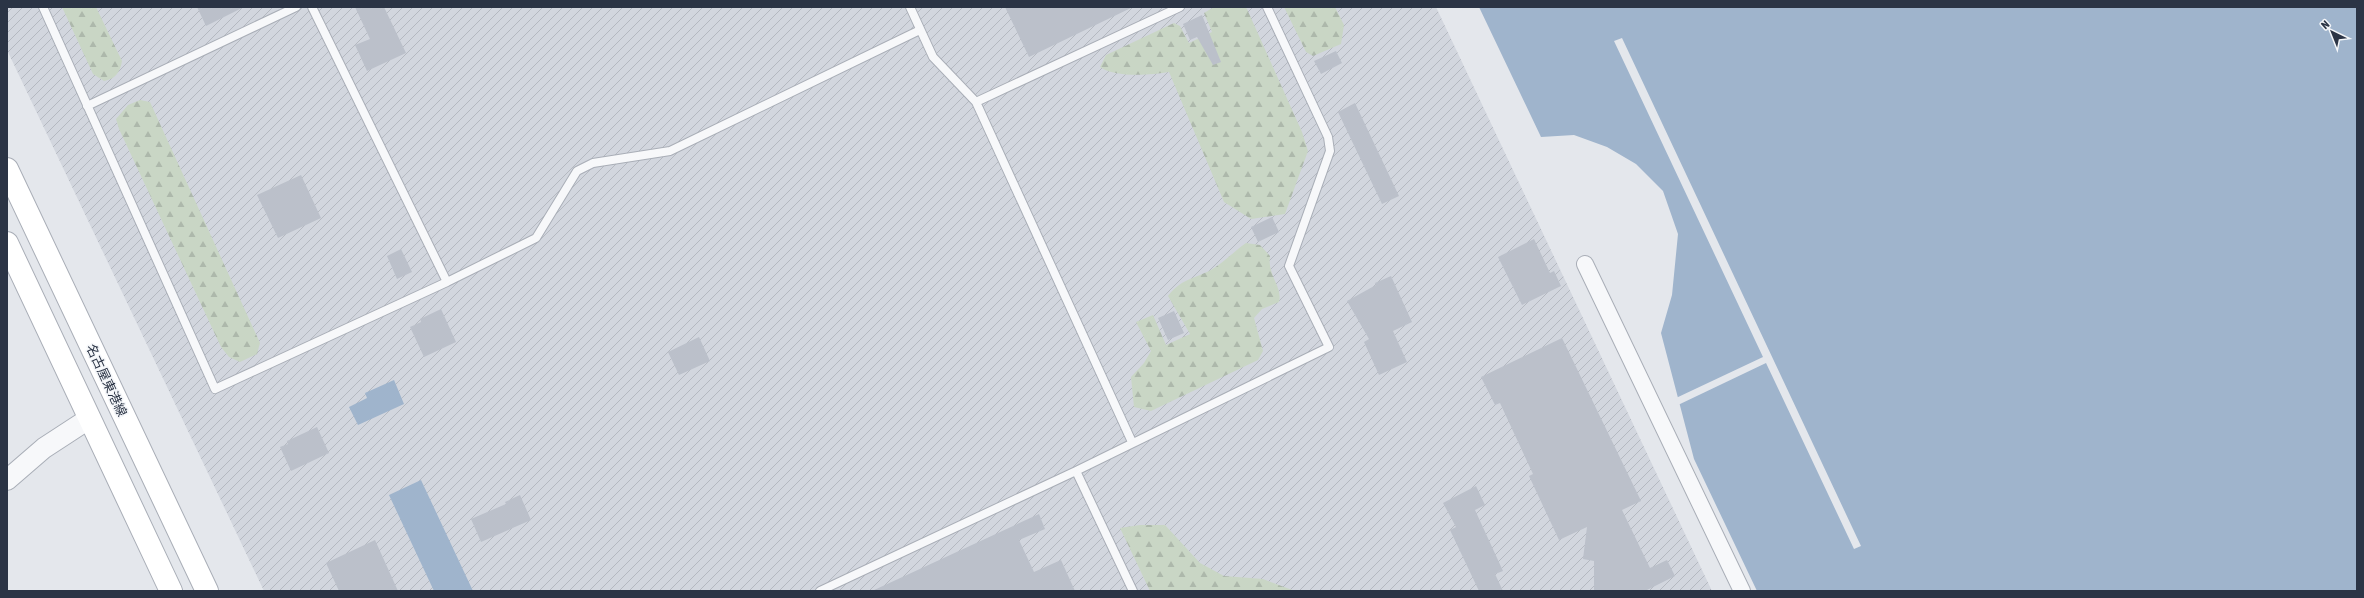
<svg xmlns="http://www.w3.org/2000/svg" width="2364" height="598" viewBox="0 0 2364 598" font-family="'Asap Condensed','Noto Sans JP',sans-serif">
  <defs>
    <pattern id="industrial-furrows" width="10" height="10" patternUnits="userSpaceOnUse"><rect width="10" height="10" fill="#d2d6de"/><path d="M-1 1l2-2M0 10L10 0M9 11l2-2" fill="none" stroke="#b4b8c0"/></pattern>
    <pattern id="forest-firs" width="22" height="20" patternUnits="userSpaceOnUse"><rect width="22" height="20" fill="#c9d6c5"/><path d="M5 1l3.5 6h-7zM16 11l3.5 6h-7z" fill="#adb8ab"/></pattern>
  </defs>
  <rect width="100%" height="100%" fill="#e4e7ec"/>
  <path fill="url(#industrial-furrows)" d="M 7,7 L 1436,7 L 1712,591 L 264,591 L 7,50 Z"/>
  <path fill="url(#forest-firs)" d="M 62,7 L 96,7 L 122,61 C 120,73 115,79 104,81 L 93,74 Z
    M 1214,7 L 1245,7 L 1247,9 L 1302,132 L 1308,151 L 1285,214 L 1251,219 L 1224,202 L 1169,72 C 1151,75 1115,78 1100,67 L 1106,55 L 1174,23 L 1180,26 L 1189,43 L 1212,32 L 1204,13 Z
    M 1284,7 L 1335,7 L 1344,25 L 1341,44 L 1313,56 L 1306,52 Z
    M 140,100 L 150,102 L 260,343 L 257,354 L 240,362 L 229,357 L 221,347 L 119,129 L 116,119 L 128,105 Z
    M 1246,243 L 1260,245 L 1270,256 C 1267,275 1283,287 1279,302 L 1262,309 L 1254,318 L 1263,351 L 1258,360 L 1151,411 L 1134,407 L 1131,377 L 1144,363 L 1151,351 L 1136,322 L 1153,315 L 1166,345 L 1190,334 L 1168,296 C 1183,276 1199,279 1217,266 C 1227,259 1236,250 1246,243 Z
    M 1140,525 L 1165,525 L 1200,563 L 1224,576 L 1263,579 L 1295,591 L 1150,591 L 1120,528 Z"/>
  <path fill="#9fb4cc" d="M 1479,7 L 2357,7 L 2357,591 L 1757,591 L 1694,459 L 1661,333 L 1672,295 L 1678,234 L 1663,191 L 1636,164 L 1607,147 L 1574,135 L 1541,137 Z
    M 394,380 L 404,404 L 358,425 L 349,407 L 367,398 L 365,393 Z
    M 421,480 L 473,591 L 434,591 L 389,495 Z"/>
  <path fill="#e4e7ec" d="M 1622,38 L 1861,546 L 1854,549 L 1766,363 L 1678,405 L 1676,398 L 1763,357 L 1614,41 Z"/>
  <path fill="#bbc0ca" d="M 197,7 L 244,7 L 206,26 Z
    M 355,7 L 384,7 L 406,53 L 367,71 L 355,45 L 370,39 Z
    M 1005,7 L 1133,7 L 1029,57 Z
    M 1202,15 L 1221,62 L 1213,65 L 1197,37 L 1190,40 L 1183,24 Z
    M 1336,51 L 1342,63 L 1321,74 L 1314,61 Z
    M 1355,103 L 1399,196 L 1382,204 L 1338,112 Z
    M 301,175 L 321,218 L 278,238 L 257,195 Z
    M 1272,217 L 1279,232 L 1258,242 L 1251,227 Z
    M 1534,239 L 1550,273 L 1554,271 L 1561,286 L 1522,305 L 1498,257 Z
    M 401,249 L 412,272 L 397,279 L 387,256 Z
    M 1391,276 L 1412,322 L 1393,331 L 1407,362 L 1379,375 L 1364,342 L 1369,339 L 1347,301 L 1376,285 L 1375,283 Z
    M 441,309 L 456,342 L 424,357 L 410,327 L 421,322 L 420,319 Z
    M 1174,311 L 1184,333 L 1168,340 L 1158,318 Z
    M 699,337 L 710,361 L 679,375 L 668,352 Z
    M 1562,338 L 1641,501 L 1622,510 L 1650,568 L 1667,560 L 1675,576 L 1645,591 L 1594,591 L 1594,561 L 1583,559 L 1587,527 L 1559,540 L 1529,476 L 1533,474 L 1500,403 L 1495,405 L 1481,377 Z
    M 317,427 L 329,453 L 291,471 L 280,447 L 288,444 L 287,441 Z
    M 1476,486 L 1485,505 L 1475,510 L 1503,571 L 1495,574 L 1503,591 L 1479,591 L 1450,530 L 1456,527 L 1443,503 Z
    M 520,495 L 531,520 L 481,542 L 471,519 L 506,504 L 505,502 Z
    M 1039,514 L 1045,529 L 1019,540 L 1034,572 L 1061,560 L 1075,591 L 872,591 Z
    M 375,540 L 398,591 L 339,591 L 326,563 Z"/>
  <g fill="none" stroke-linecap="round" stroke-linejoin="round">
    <g stroke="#a9aeb7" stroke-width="10">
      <path id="service" d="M 43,7 L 215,389 L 447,282
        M 312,7 L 447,282 L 536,238 L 577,171 L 593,163 L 670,151 L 920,30
        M 910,7 L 933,57 L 976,102 L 1132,442
        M 976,102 L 1180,7
        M 87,106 L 296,7
        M 1076,471 L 1133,591
        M 820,591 L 1076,471 L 1329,347 L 1289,266 L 1330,151 L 1328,137 L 1267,7"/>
    </g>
    <g stroke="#a9aeb7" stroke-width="18">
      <path id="minor" d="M 1585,264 L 1742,591"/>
    </g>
    <g stroke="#a9aeb7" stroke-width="22">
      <path id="tertiary" d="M 7,480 L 44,448 L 90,418"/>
    </g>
    <g stroke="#a9aeb7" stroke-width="24">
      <path id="secondary" d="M 7,169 L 207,591
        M 7,243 L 171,591"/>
    </g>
    <use href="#service" stroke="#f7f8fa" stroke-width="8"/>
    <use href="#minor" stroke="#f7f8fa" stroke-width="16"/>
    <use href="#tertiary" stroke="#f7f8fa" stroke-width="20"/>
    <use href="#secondary" stroke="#fff" stroke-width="22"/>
  </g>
  <g text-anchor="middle" stroke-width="3" stroke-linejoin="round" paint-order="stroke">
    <g font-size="13" fill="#2b3445" stroke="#f4f6f9">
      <text transform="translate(107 380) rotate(65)" y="5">名古屋東港線</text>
    </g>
  </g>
  <rect width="2364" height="598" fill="none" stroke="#2b3445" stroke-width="16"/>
  <g transform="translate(2332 32) rotate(317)" stroke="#f4f6f9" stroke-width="3" paint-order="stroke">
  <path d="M0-3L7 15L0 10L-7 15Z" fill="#2b3445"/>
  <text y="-6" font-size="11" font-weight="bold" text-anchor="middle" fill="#2b3445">N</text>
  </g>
</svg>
